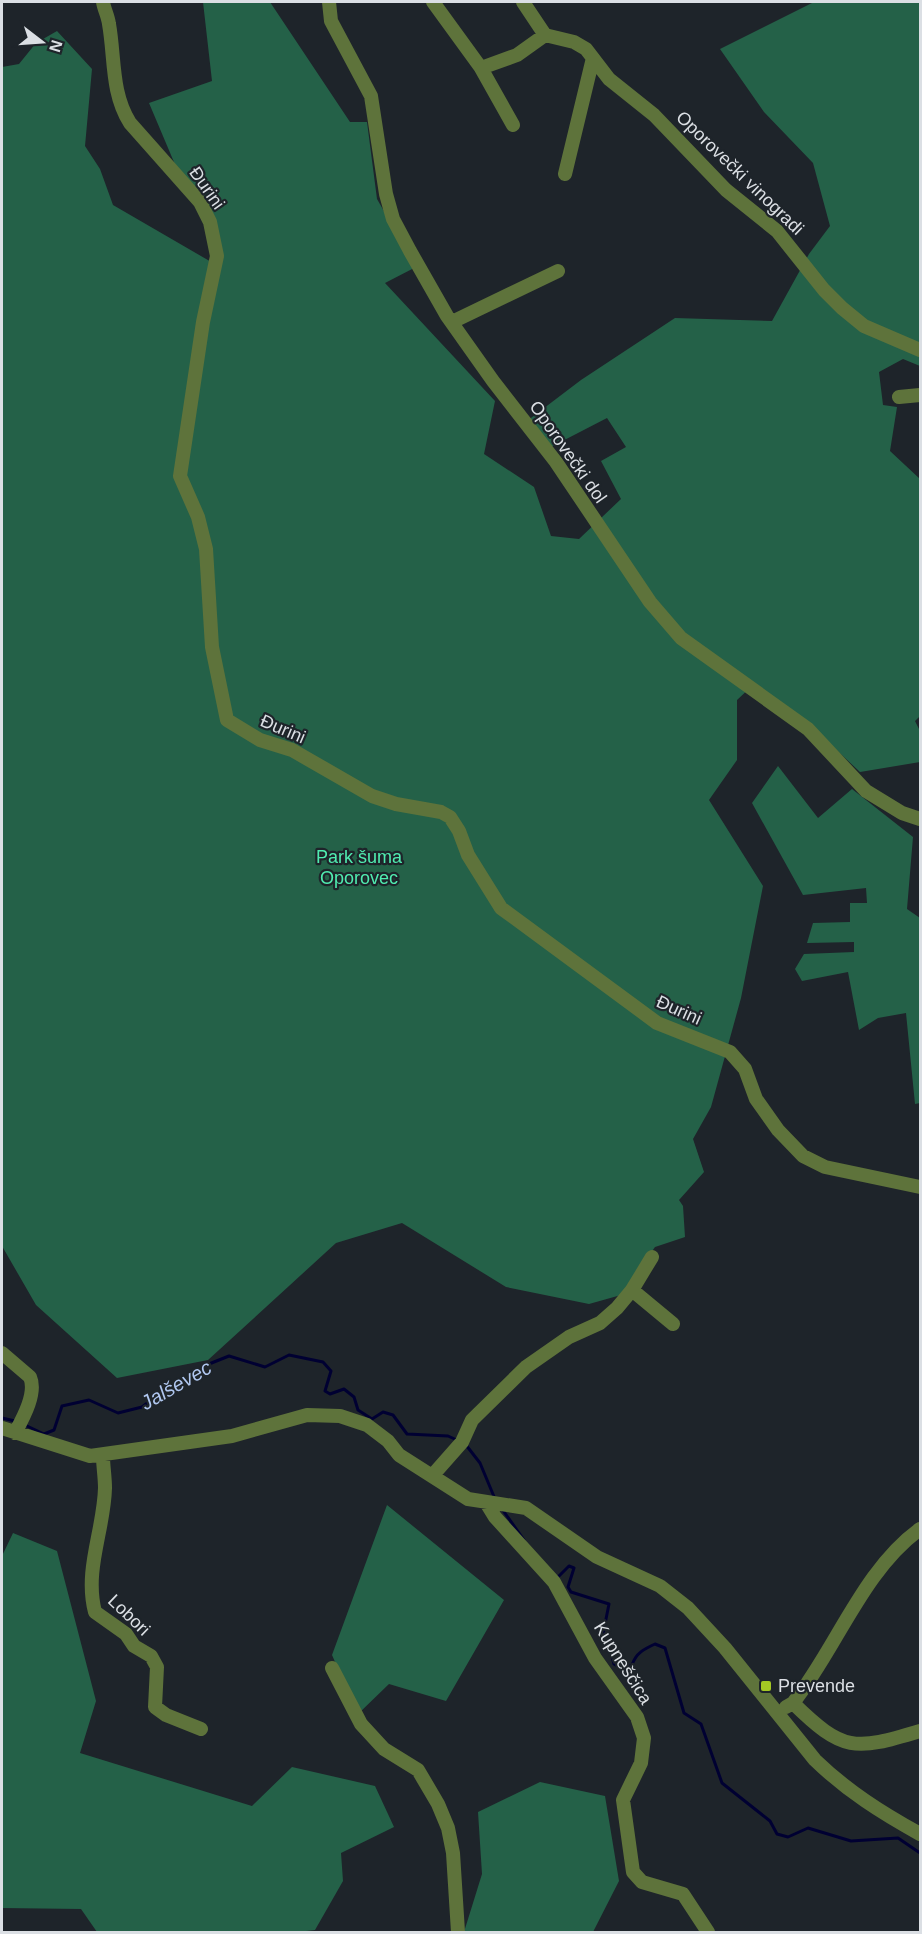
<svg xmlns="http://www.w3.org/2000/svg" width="922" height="1934" viewBox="0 0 922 1934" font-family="Helvetica,sans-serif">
  <rect width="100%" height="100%" fill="#1e242a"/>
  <path fill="#246148" d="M 203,2 L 270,2 L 350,122 L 367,122 L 377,199 L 416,267 L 385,283 L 495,401 L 484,454 L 534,487 L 551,536 L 579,539 L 621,499 L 601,461 L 626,447 L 607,418 L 547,449 L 527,421 L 581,380 L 675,318 L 772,321 L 809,254 L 830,226 L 813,163 L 764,112 L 720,49 L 814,2 L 920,2 L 920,366 L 903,359 L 879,372 L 883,405 L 897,407 L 890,451 L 920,479 L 920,716 L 915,721 L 920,731 L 920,762 L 860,772 L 814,729 L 753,685 L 737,700 L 737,760 L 709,800 L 763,886 L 741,998 L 711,1107 L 693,1139 L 704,1172 L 679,1200 L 683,1206 L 685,1237 L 655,1247 L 621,1295 L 589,1304 L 506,1287 L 402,1223 L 336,1243 L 208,1360 L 117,1378 L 36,1305 L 2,1246 L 2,67 L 19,64 L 36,43 L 57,31 L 92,69 L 85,146 L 100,169 L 113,205 L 213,263 L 208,229 L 182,181 L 149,103 L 212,81 Z
    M 778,766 L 818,818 L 852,789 L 913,837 L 907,909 L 920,918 L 920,1103 L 915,1104 L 906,1013 L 878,1018 L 859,1030 L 848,972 L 802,981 L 795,969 L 804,954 L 854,952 L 854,942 L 807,943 L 813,923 L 850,922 L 850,903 L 867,903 L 866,888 L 803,895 L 752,803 Z
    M 387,1505 L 504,1600 L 446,1701 L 389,1684 L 358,1714 L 332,1655 Z
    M 13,1533 L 57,1551 L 96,1701 L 80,1753 L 252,1806 L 292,1767 L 375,1786 L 394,1827 L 341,1853 L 343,1881 L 315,1930 L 297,1932 L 97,1932 L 81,1909 L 2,1908 L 2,1556 Z
    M 540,1782 L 605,1796 L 619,1881 L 593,1932 L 464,1932 L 482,1874 L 478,1812 Z"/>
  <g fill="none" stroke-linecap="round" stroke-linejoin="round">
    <path stroke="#000032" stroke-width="3" d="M 2,1418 L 15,1421
      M 27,1426 L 44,1434 L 54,1430 L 62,1406 L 89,1400 L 118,1413 L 142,1407 L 158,1395 L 179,1388 L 204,1366 L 229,1356 L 265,1367 L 289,1355 L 323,1362 L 331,1371 L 325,1391 L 330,1394 L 344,1389 L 354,1397 L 358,1410 L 372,1419 L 383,1412 L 393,1415 L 407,1434 L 448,1436 L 459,1441
      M 466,1445 L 480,1463 L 495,1499
      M 502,1509 L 524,1540
      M 557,1578 L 569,1566 L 574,1568 L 568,1587 L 571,1592 L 609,1604 L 602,1639 L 611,1653 L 614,1664 L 623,1669 L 632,1665 C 636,1653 644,1649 655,1644 L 665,1648 L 684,1713 L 701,1724 L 722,1783 L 770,1821 L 777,1834 L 788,1837 L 808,1828 L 851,1841 L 898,1838 L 920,1853"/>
    <path stroke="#5e733b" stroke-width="14" d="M 103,2 C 104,9 108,16 109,24 C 115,58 111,93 130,123 L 200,202 L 210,222 L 217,256 L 203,322 L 180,476 L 198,517 L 206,549 L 212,647 L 227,720 L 260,740 L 292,750 L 372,796 L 396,804 L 441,812 L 450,817 L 459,831 L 468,855 L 501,908 L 657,1023 L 730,1052 L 745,1069 L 756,1099 L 778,1130 L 803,1156 L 825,1167 L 920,1187
      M 329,2 L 331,21 L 371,96 L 386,194 L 393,219 L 410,251 L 447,316 L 493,381 L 556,462 L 650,602 L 681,638 L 808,729 L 866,791 L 902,813 L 920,819
      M 433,2 L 481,68 L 517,55 L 545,35
      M 523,2 L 545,35 L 574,42 L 586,49 L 609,79 L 654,115 L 726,190 L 777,231 L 824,290 L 842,308 L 864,326 L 920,350
      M 481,68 L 513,125
      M 565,174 L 593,58
      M 452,322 L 558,271
      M 899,397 L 920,395
      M 632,1290 L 673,1324
      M 2,1353 L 30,1377 C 37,1393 23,1418 15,1433
      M 2,1428 L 90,1456 L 232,1436 L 307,1415 L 340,1416 L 367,1425 L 388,1441 L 399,1455 L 468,1499 L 526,1508 L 597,1557 L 660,1586 L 688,1608 L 725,1648 L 815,1760 C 847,1791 882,1813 920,1834
      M 103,1456 C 103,1466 105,1477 105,1488 C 104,1530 84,1570 95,1612 L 126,1634 L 134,1646 L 151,1656 L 157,1667 L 155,1707 L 166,1715 L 201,1729
      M 432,1476 L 462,1442 L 472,1420 L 526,1367 L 569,1337 L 600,1323 L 617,1308 L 632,1290 L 652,1257
      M 487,1504 L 495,1517 L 554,1582 L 595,1658 L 637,1717 L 644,1738 L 641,1763 L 623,1800 L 633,1872 L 642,1882 L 683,1894 L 708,1932
      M 332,1668 L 361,1724 L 384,1749 L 418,1770 L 438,1804 L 448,1828 L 453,1853 L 458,1932
      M 793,1703 C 836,1649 863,1570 920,1529
      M 786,1707 L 793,1703 C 843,1752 854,1751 920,1731"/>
  </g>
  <rect fill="#a4c824" stroke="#1e242a" stroke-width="2" x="760" y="1680" width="12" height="12" rx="3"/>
  <g text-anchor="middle" stroke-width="4.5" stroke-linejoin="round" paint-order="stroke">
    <g font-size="18" fill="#dbdfe4" stroke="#1e242a">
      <text transform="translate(740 173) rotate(44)" y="6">Oporovečki vinogradi</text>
      <text transform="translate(207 188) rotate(55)" y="6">Đurini</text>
      <text transform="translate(568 452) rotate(55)" y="6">Oporovečki dol</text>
      <text transform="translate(283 729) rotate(23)" y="6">Đurini</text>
      <text transform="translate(679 1010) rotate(24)" y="6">Đurini</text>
      <text transform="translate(129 1615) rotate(44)" y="6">Lobori</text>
      <text transform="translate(623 1663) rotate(58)" y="6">Kupneščica</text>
    </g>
    <g font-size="18" fill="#50ecb0" stroke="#1e242a">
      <text x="359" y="863">Park šuma<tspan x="359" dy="21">Oporovec</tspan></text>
    </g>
    <g font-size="18" fill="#dbdfe4" stroke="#1e242a" text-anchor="start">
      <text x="778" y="1692">Prevende</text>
    </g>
    <g font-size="20" font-style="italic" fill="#b0c7f0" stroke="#1e242a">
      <text transform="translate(176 1385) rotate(-30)" y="7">Jalševec</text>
    </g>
  </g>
  <rect width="922" height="1934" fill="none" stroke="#dbdfe4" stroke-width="6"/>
  <g transform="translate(42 42) rotate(107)" stroke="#1e242a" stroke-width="4.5" paint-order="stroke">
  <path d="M0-4.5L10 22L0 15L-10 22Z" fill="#dbdfe4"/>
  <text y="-9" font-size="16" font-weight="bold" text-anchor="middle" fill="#dbdfe4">N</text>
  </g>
</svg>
